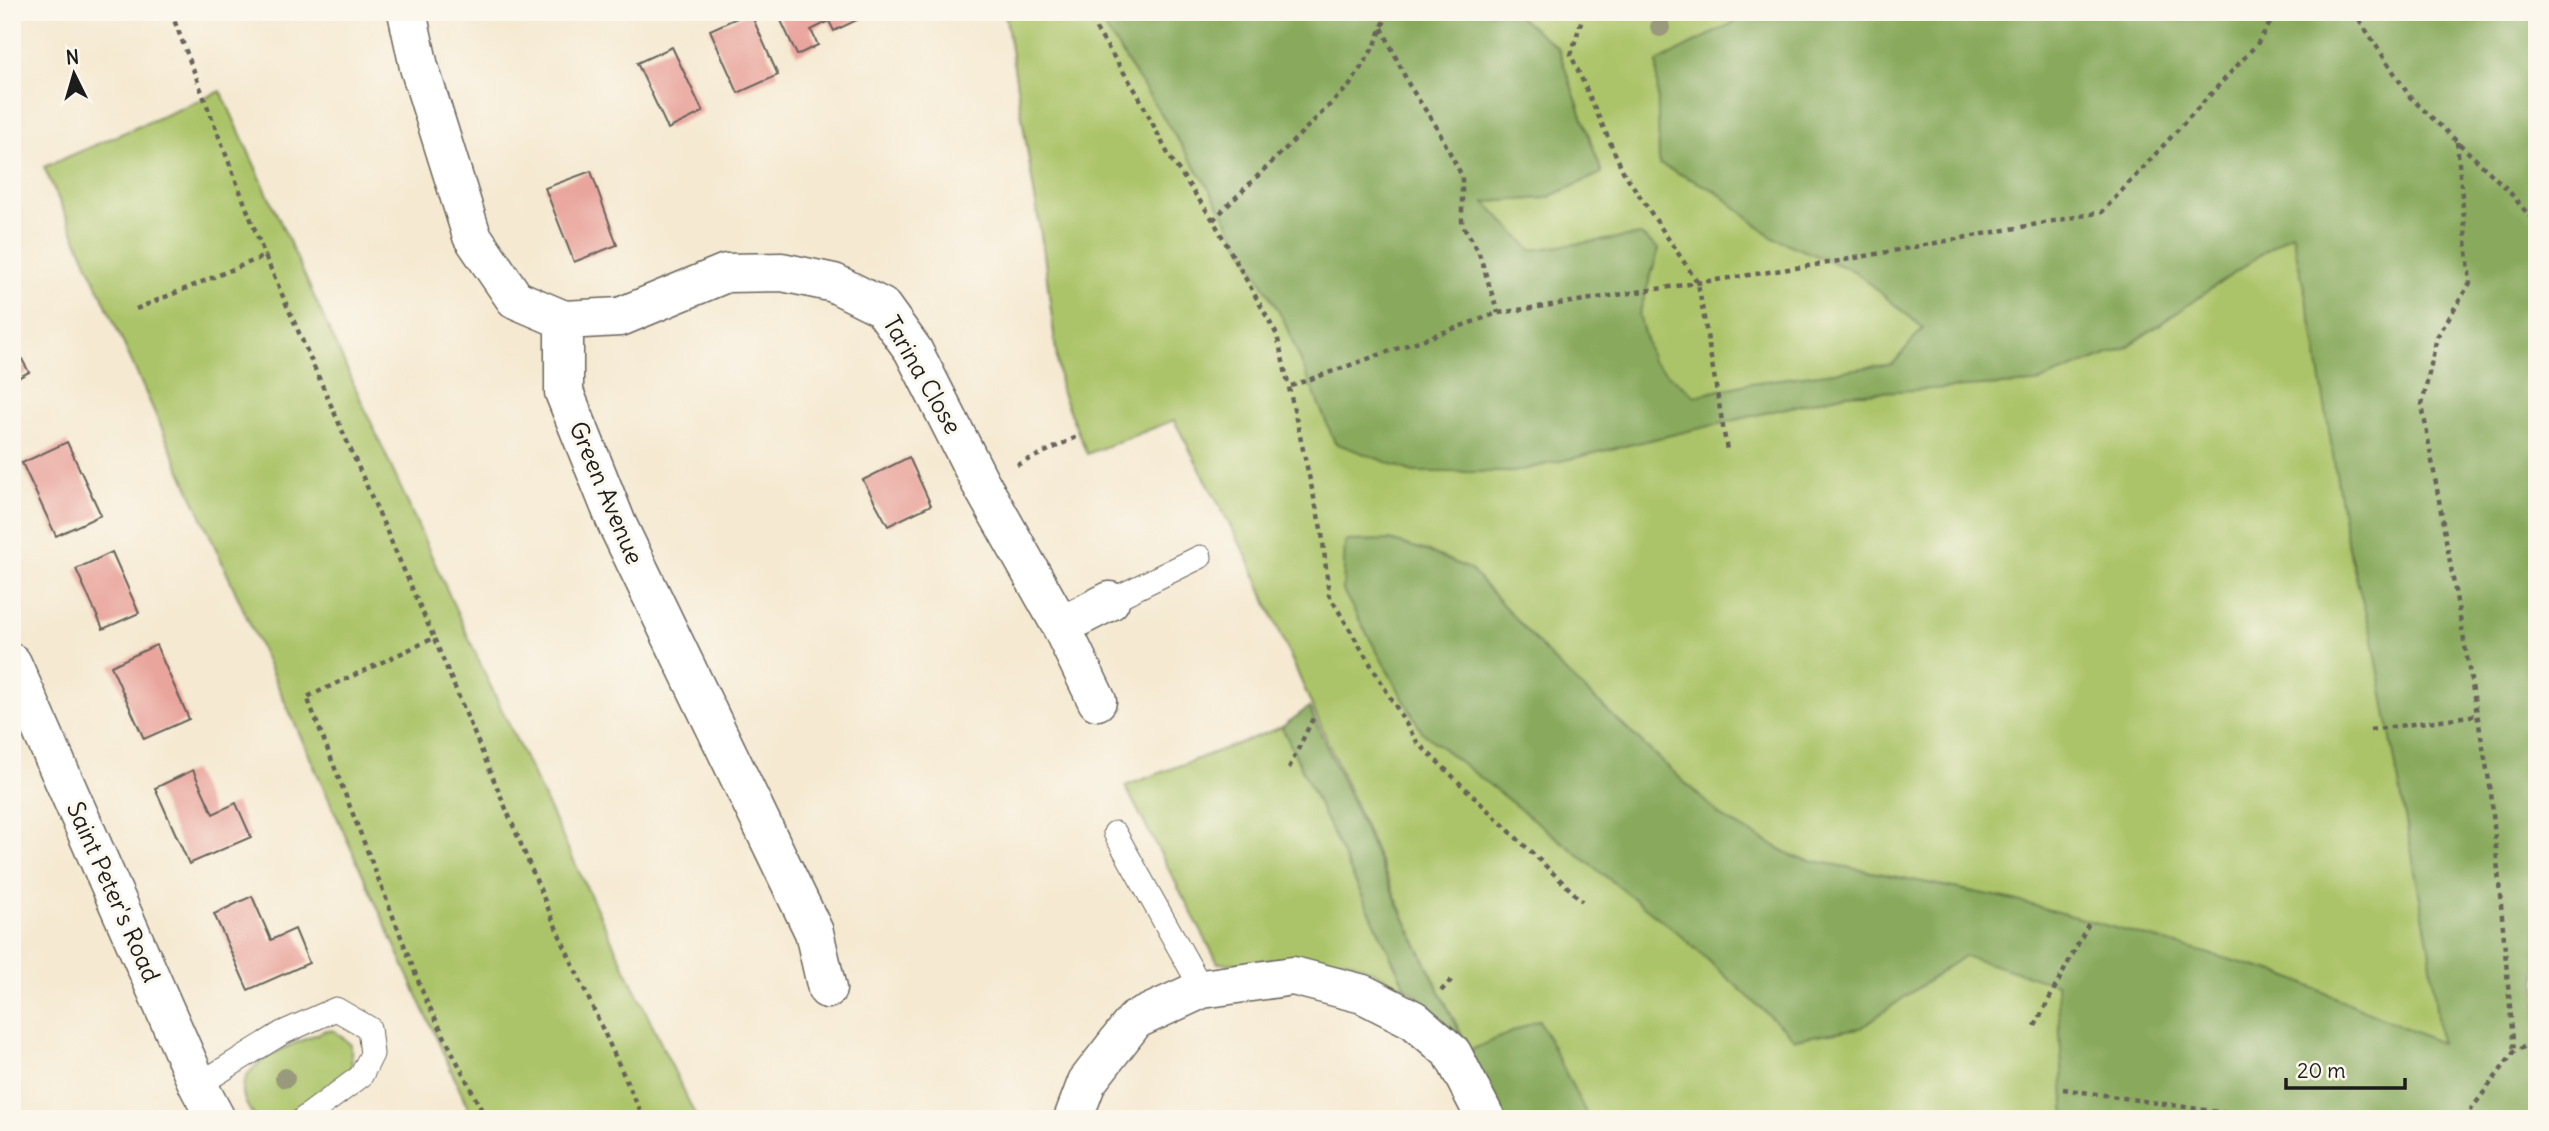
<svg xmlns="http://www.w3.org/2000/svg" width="2549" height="1131" viewBox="0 0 2549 1131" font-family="Delius,sans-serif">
  <rect width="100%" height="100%" fill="#fbf7ec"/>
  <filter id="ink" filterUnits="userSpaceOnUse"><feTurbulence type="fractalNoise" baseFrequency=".0143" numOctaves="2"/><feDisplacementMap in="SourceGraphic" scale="14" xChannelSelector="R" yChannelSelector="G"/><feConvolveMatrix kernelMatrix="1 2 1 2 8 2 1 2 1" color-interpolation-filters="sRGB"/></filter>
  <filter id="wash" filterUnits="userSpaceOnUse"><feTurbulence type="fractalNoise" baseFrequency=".00686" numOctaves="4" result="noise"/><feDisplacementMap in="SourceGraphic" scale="28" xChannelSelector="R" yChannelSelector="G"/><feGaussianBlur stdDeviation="1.57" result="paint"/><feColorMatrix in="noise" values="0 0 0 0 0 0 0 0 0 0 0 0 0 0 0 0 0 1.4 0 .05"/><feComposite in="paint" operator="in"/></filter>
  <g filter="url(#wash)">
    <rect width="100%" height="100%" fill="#f5e9d1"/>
    <path fill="#acc469" stroke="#647042" stroke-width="2" d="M 1005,12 L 2537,12 L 2537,1119 L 1503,1119 L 1414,939 L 1247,557 L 1174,420 L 1087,454 L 1061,391 L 1044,254 Z
      M 221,91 L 490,685 L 697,1119 L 473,1119 L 44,167 Z
      M 1282,727 L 1406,988 C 1386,980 1362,963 1342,960 C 1301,953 1259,967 1218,963 L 1125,786 Z
      M 326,1030 L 335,1031 L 351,1045 L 352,1073 L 282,1119 L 255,1117 C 213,1068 290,1047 326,1030 Z"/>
    <path fill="#89aa5d" stroke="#52633c" stroke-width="2" d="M 1095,12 L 1513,12 L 1558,48 L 1602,173 L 1547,198 L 1485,202 L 1531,250 L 1641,235 L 1659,249 L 1639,315 L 1652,361 L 1695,396 L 1751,383 L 1893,364 L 1923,328 L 1854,271 L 1773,238 L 1716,191 L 1659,164 L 1657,62 L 1754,12 L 2537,12 L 2537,1119 L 2065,1119 L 2057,984 L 1964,956 L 1860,1028 L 1795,1039 L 1679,934 L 1422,732 L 1343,591 L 1345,541 L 1390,540 L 1427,551 L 1470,569 L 1557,664 L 1723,818 L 1795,857 L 2010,899 L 2282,974 L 2440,1043 L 2429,948 L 2373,640 L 2348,547 L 2311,320 L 2292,233 L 2127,347 L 2035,383 L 1846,394 L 1514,472 L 1413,472 L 1335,443 L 1284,321 L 1207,185 Z
      M 1309,707 L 1414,939 L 1469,1051 L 1539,1020 L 1589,1119 L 1504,1119 L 1469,1051 L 1434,1011 L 1406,988 L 1282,727 Z"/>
    <g id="blocks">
      <path fill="#e9a49c" d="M 750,12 L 778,75 L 738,93 L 710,30 Z
        M 777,12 L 860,12 L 863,17 L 834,31 L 829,21 L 811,30 L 818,45 L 797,55 Z
        M 672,47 L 703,112 L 668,129 L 637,63 Z
        M 591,171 L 617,245 L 574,262 L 545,188 Z
        M 12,341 L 29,372 L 12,381 Z
        M 67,442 L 101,515 L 56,536 L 22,463 Z
        M 909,457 L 931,505 L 888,526 L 863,480 Z
        M 112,552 L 139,613 L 103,629 L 76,569 Z
        M 156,645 L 189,719 L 144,739 L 111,666 Z
        M 193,770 L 213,814 L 236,803 L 251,837 L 189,864 L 155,788 Z
        M 252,896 L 271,940 L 295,929 L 309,963 L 248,990 L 214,914 Z"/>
    </g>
  </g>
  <g filter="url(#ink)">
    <use href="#blocks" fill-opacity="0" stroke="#68645b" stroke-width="2"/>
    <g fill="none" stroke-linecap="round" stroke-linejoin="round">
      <g stroke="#68645b" stroke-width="25">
        <path id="service" d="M 1110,601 L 1200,557
          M 1115,833 L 1202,989
          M 198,1085 L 282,1033 L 336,1009 L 369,1028 L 372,1054 L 361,1076 L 303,1119"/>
      </g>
      <g stroke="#68645b" stroke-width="41">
        <path id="minor" d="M 407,12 L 419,67 L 472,236 L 515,299 L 564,320 L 564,392 L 617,524 L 814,932 L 827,989
          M 564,320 L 620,317 L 726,273 L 782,272 L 834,283 L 882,307 L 913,350 L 980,482 L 1061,626 L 1097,701
          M 1061,626 L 1110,601
          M 12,663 L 198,1085 L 216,1119
          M 1073,1119 L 1087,1082 L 1135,1020 L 1202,989 L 1293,976 L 1363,994 L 1414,1020 L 1452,1053 L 1486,1119"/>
      </g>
      <path stroke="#68645b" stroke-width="4.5" stroke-dasharray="5 5" stroke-linecap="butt" d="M 171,12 L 265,256
        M 1085,12 L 1137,93 L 1169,156 L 1213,220 L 1277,335 L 1322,533 L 1329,595 L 1417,742 L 1582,901
        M 1584,12 L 1571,55 L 1623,171 L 1698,283 L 1727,450
        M 2354,12 L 2410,97 L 2507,189 L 2537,225
        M 1382,28 L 1409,85 L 1436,126 L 1462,176 L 1462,224 L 1478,250 L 1498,313
        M 2457,142 L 2470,283 L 2437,337 L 2422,405 L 2491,792 L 2514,1052
        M 1213,220 L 1350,85 L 1375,45 L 1388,12
        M 136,309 L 265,256 L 434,638
        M 1291,386 L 1498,313 L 1828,263 L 2102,212 L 2257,44 L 2277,12
        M 1017,465 L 1079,436
        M 2370,730 L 2477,715
        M 1289,768 L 1315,714
        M 1441,991 L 1453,978
        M 2035,1026 L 2090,921
        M 2063,1089 L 2266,1119
        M 486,1119 L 425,998 L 307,697 L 434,638 L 558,932 L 644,1119
        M 2464,1119 L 2514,1052 L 2537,1040"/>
      <use href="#service" stroke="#fff" stroke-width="23"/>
      <use href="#minor" stroke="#fff" stroke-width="38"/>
    </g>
    <g fill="#99997c">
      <circle cx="1660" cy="27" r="10"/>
      <circle cx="285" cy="1078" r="10"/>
    </g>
  </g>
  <g text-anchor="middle" stroke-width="6" stroke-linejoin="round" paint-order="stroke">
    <g font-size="24" fill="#1c1c1c" stroke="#fbf7ec">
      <text transform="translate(922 375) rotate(60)" y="8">Tarina Close</text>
      <text transform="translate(606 493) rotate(67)" y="8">Green Avenue</text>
      <text transform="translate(113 892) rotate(66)" y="8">Saint Peter's Road</text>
    </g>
  </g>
  <rect width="2549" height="1131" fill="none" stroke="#fbf7ec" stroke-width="42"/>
  <g transform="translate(74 74) rotate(355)" stroke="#fbf7ec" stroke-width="5" paint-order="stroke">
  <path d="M0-5L12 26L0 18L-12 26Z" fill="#1c1c1c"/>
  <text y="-10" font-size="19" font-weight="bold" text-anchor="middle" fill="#1c1c1c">N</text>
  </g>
  <path d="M2286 1078v10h119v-10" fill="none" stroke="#1c1c1c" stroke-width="3.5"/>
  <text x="2297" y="1078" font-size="21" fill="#1c1c1c" stroke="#fbf7ec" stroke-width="5" paint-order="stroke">20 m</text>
</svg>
